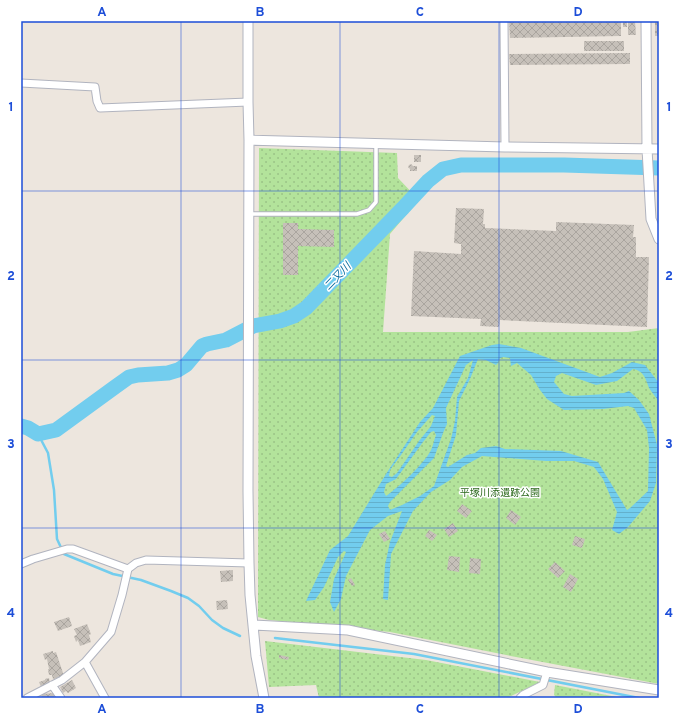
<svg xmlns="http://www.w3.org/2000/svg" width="680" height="719" viewBox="0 0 680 719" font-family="Overpass,'Noto Sans JP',sans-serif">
  <defs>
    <pattern id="grass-dots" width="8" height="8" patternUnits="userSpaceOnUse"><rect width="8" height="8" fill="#b3e39b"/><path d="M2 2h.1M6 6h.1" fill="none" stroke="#9ac386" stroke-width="1.8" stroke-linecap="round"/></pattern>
    <pattern id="water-rules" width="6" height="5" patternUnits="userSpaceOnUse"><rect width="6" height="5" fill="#72cdee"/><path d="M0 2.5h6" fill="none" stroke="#63b0cc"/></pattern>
    <pattern id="building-cross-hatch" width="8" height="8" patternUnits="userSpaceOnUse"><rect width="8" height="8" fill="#c6c0b9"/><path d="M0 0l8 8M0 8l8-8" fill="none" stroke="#aaa59f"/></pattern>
  </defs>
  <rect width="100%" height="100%" fill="#ede6de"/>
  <path fill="url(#grass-dots)" d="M 259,148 L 397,153 L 398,178 L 419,200 L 390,234 L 383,332 L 628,332 L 659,328 L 659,684 L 516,657 L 390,632 L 269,620 L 258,617 Z
    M 265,641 L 426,660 L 540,682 L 507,698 L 319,698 L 316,685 L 269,687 Z
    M 555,685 L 622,698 L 557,698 L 554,695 Z"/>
  <path fill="url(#water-rules)" fill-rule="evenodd" d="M 499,344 L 521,348 L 600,377 L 612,373 L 632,362 L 645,365 L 659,383 L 659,402 C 656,397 652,393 649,388 C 646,379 643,370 633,369 L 617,381 L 596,385 L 562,373 L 556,376 L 554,382 L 564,394 L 572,396 L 624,393 L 629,391 L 639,400 L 649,414 L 657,445 L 656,483 L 650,501 L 628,527 L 619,534 L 612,530 L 617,512 L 603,479 L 594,467 L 574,461 L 546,461 L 482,456 L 462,467 L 450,480 L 431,492 L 413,511 L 391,554 L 388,600 L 383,599 L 385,565 L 390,542 L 402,511 L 388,516 L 370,530 L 346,576 L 341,599 L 334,612 L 330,602 L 334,579 L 346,552 L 344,551 L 338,557 L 324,587 L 315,600 L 306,601 L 330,550 L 348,536 L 386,474 L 420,422 L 433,408 L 460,356 L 492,345 ZM 503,357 L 510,358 L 511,366 L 517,363 L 531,375 L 540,390 L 547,399 L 564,410 L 603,409 L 628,406 L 634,408 L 647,430 L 649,448 L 648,491 L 630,508 L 627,510 L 598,462 L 561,451 L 505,449 L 496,446 L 481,448 L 475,453 L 467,455 L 448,467 L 446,466 L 456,435 L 459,401 L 470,379 L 478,359 L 486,360 L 496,365 L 498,363 L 499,359 ZM 473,360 L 468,378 L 457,397 L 455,421 L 451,439 L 434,486 L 420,496 L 402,505 L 390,510 L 388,506 L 390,502 L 434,458 L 443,433 L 447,424 L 446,408 L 466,365 ZM 432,415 L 435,416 L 431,426 L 419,441 L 397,473 L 392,477 L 389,476 L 390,470 L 401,455 L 417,432 ZM 434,431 L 436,435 C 434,440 433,446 431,450 C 424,464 399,487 386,496 L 384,492 L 386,484 L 396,479 L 423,442 L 431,432 Z"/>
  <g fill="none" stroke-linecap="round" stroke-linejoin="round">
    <path stroke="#72cdee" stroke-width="2.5" d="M 38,434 L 48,453 L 54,490 L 57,539 L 64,554 L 113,574 L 141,580 L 171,591 L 188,598 L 199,606 L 212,620 L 223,628 L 240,636
      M 275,638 L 414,654 L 639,698"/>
    <path stroke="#72cdee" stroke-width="15" d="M 21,426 L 28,428 L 38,434 L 56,430 L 115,387 L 129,377 L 138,375 L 168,373 L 178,370 L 186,365 L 202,346 L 207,344 L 226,340 L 253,326 L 280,321 L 294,316 L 306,308 L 403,208 L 428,181 L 443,169 L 461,165 L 564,165 L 659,168"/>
  </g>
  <path fill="url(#building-cross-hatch)" d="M 509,21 L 621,21 L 621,36 L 510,38 Z
    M 623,21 L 627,21 L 627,27 L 623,27 Z
    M 628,21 L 635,21 L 636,35 L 628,35 Z
    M 655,21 L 659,21 L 659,36 L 655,36 Z
    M 584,41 L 624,41 L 624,51 L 584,51 Z
    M 630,53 L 630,64 L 510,65 L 509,54 Z
    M 414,155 L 421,155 L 421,162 L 414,162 Z
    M 411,164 L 413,166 L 417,166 L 417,171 L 410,171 L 410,169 L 408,167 L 409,165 Z
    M 456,208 L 484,209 L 483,224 L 485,224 L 485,228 L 556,231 L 556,222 L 634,225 L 633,237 L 636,237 L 636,257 L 649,257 L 647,327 L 500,320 L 499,327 L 480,326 L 481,319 L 411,316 L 414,251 L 461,254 L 461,244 L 454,243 Z
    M 283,223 L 298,223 L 298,229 L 334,230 L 334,247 L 298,246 L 298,275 L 283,275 Z
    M 462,504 L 472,511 L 466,518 L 457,511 Z
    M 511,510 L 521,517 L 515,525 L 506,518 Z
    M 453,523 L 458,531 L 449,537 L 444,529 Z
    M 429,530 L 437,535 L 432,541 L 425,536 Z
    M 385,531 L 390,539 L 384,542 L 379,534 Z
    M 575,536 L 585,539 L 582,548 L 572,545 Z
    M 449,556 L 460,557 L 459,572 L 447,570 Z
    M 470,558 L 481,559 L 480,574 L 469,573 Z
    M 555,562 L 565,571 L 558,578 L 548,569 Z
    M 233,570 L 233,581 L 221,582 L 220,571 Z
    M 570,574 L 578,579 L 571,592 L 563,587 Z
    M 351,578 L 355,585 L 352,586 L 348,580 Z
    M 227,600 L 228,609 L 217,610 L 216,601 Z
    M 69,617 L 72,626 L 58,631 L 54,622 Z
    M 87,624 L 91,634 L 89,635 L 91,642 L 80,646 L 78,640 L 76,642 L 74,636 L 77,635 L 74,629 Z
    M 53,651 L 53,653 L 56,652 L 64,676 L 53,679 L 52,675 L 49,675 L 48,669 L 49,669 L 47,659 L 45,660 L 43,654 Z
    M 279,655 L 289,657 L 288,660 L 279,658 Z
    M 49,678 L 50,684 L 41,687 L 39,682 L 45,680 L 45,679 Z
    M 72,680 L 76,688 L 68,693 L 66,691 L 63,693 L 60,687 Z
    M 54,693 L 54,698 L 42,698 L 41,694 Z"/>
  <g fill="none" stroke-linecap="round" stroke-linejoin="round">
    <g stroke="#b1b4bf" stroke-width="5.5">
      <path id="service" d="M 250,214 L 357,214 L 369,210 L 376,202 L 376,144"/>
    </g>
    <g stroke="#b1b4bf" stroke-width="9">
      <path id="minor" d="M 504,21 L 505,147
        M 21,83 L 95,87 L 97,101 L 100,108 L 248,102
        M 21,564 L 33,559 L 67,549 L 73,549 L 128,569
        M 85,662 L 105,698
        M 52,685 L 61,698
        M 27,698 L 62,680 L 85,662 L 111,632 L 122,595 L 128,569 L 136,563 L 146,560 L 249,563
        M 520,698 L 523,695 L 543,685 L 547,672"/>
    </g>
    <g stroke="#b1b4bf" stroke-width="11">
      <path id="tertiary" d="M 248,21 L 248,102 L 249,140 L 248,491 L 249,563 L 250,595 L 256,656 L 264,698
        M 646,21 L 647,149 L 651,219 L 659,239
        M 249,140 L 505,147 L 659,149
        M 254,625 L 348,630 L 547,672 L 659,690"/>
    </g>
    <use href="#service" stroke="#fff" stroke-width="3.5"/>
    <use href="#minor" stroke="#fff" stroke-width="7"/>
    <use href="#tertiary" stroke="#fff" stroke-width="9"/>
  </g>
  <path fill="none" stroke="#1d4ed8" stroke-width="1" stroke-opacity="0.55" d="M 181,21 L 181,698M 340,21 L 340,698M 499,21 L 499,698M 21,191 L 659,191M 21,360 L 659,360M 21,528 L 659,528"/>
  <g text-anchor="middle" stroke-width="3" stroke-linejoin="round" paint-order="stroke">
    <g font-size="10" fill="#2b691b" stroke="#fff">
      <text x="500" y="496">平塚川添遺跡公園</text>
    </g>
    <g font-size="11" font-style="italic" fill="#0e6c9d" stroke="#fff">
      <text transform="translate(337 276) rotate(-46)" y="4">二又川</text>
    </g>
  </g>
  <rect width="680" height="719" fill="none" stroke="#ffffff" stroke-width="44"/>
  <rect x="22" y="22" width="636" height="675" fill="none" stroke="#1d4ed8" stroke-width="1.5"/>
  <g font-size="13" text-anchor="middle" font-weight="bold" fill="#1d4ed8">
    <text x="102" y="16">A</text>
    <text x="260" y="16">B</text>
    <text x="420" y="16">C</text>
    <text x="578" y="16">D</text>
    <text x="11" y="111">1</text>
    <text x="669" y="111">1</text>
    <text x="11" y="280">2</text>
    <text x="669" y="280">2</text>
    <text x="11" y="448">3</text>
    <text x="669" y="448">3</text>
    <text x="11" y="617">4</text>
    <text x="669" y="617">4</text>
    <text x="102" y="713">A</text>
    <text x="260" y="713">B</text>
    <text x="420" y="713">C</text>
    <text x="578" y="713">D</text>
  </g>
</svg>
